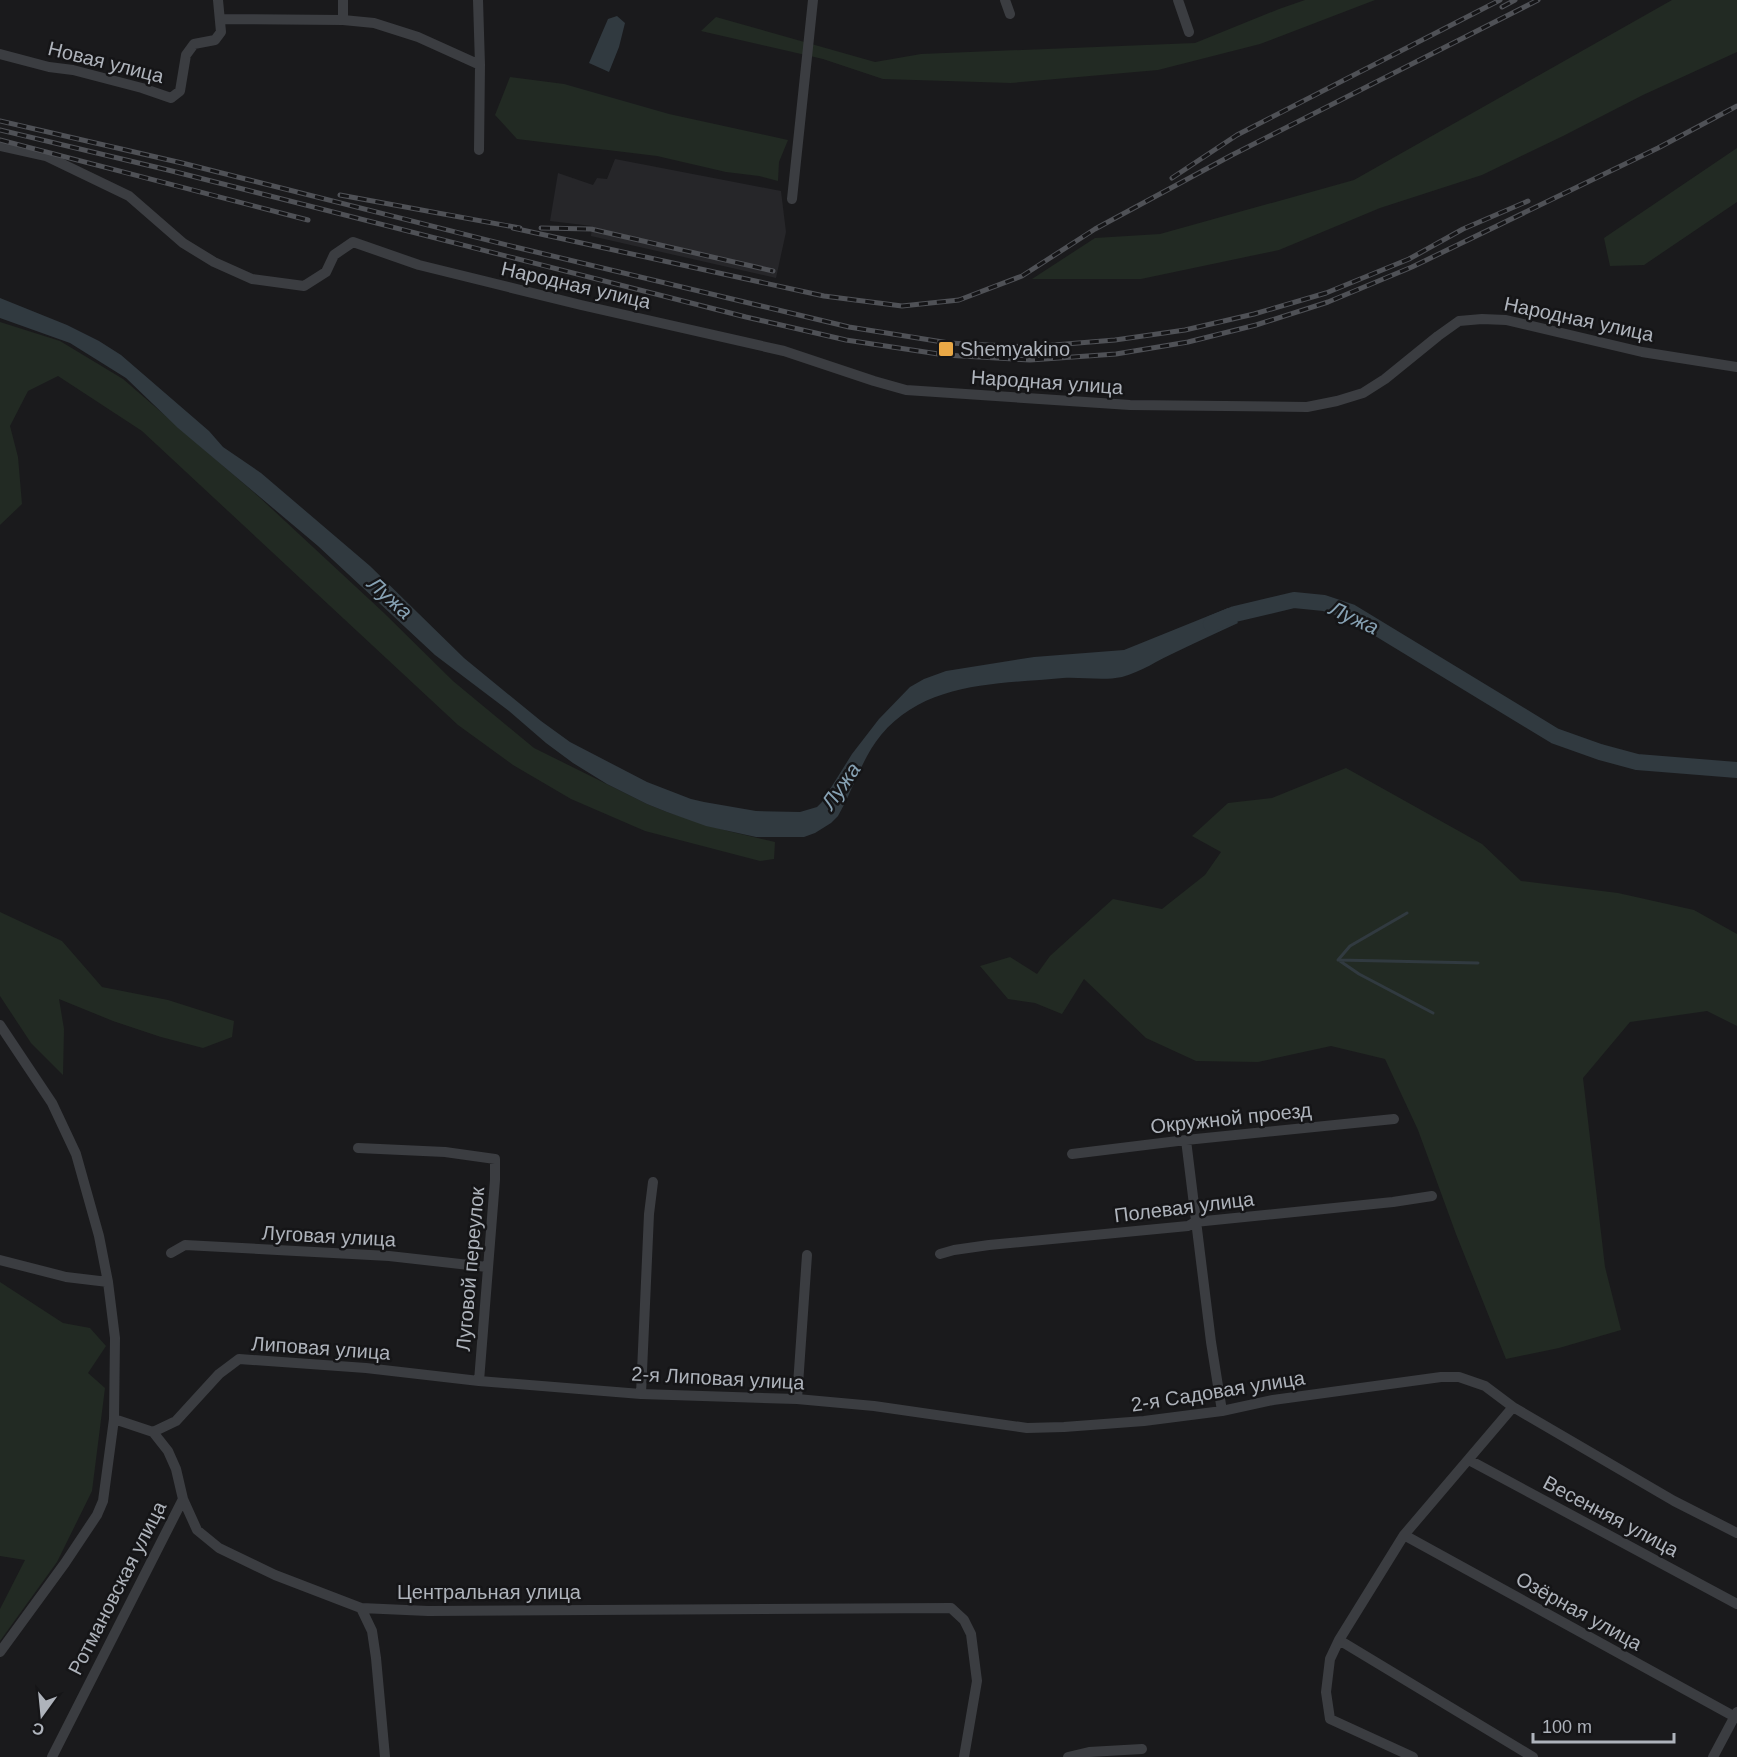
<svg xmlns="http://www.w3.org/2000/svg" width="1737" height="1757" viewBox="0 0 1737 1757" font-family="Helvetica,sans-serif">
  <rect width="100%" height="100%" fill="#1a1a1c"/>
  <path fill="#262629" d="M 615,159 L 781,191 L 786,232 L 776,278 L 591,236 L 592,226 L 550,221 L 558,173 L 593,185 L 597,178 L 607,179 Z"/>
  <path fill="#222a23" d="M 1305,0 L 1375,0 L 1260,44 L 1158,70 L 1011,83 L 883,79 L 823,59 L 701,31 L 716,17 L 875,62 L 921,54 L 1195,43 L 1279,9 Z
    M 1672,0 L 1737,0 L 1737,52 L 1643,95 L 1563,136 L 1482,175 L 1380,208 L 1279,250 L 1141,279 L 1032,279 L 1095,238 L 1160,234 L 1354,180 Z
    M 510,77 L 564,84 L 669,114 L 788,140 L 779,162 L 778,181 L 759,176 L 726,172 L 657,156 L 517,139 L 495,115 Z
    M 1737,148 L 1737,202 L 1644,265 L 1610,266 L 1604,238 Z
    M 0,322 L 60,341 L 123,379 L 258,496 L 384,613 L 453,681 L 534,748 L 647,804 L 667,812 L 728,831 L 775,842 L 774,859 L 760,861 L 645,831 L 571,799 L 513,765 L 458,725 L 142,431 L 58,376 L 28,391 L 10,426 L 18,457 L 22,504 L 0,525 Z
    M 1346,768 L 1482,844 L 1521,881 L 1618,893 L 1694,910 L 1737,934 L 1737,1026 L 1707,1011 L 1630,1022 L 1583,1078 L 1605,1267 L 1621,1330 L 1559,1348 L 1506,1359 L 1456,1234 L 1418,1130 L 1385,1059 L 1331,1046 L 1258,1062 L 1196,1061 L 1146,1038 L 1084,979 L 1062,1014 L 1035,1003 L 1008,999 L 980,966 L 1010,957 L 1037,974 L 1050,956 L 1113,899 L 1162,909 L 1205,875 L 1221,852 L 1192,836 L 1228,803 L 1272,798 Z
    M 0,912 L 62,941 L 102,987 L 168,1000 L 234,1021 L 232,1037 L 203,1048 L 161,1037 L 113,1021 L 59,999 L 64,1029 L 63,1075 L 31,1043 L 0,996 Z
    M 0,1282 L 63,1323 L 90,1328 L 106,1346 L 88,1373 L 105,1388 L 92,1491 L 57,1562 L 0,1641 L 0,1609 L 25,1560 L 0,1556 Z"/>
  <path fill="#313a40" d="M 617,16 L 625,23 L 619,47 L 609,72 L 589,63 L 608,19 Z
    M 0,298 L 67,325 L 99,341 L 121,355 L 209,431 L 223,447 L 261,473 L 370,566 L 464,658 L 541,721 L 570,742 L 647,782 L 691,799 L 704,802 L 756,811 L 800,812 L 817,807 L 822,802 L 852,754 L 879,719 L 910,687 L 924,679 L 946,671 L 1034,657 L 1124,650 L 1228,608 L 1238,623 C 1217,633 1196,642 1176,652 C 1158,660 1141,672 1122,677 C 1103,681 1083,677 1063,678 C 999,684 926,681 881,735 C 862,758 853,790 838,816 L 831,823 L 815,833 L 804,837 L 756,837 L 706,826 L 667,812 L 647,804 L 607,784 L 573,763 L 546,743 L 509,711 L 435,655 L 318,546 L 178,428 L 126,378 L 70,343 L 0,318 Z"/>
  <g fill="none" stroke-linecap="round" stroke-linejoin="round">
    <path stroke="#313a40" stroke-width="3" d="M 1407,913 L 1350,946 L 1338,960 L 1478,963
      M 1340,961 L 1359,974 L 1433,1013"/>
    <path stroke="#313a40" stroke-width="16" d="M 1211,624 L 1235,614 L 1294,600 L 1324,603 L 1351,612 L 1555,736 L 1600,752 L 1637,762 L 1737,770"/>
    <path stroke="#3b3d41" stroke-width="10" d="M 478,0 L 480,65 L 479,150
      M 1005,0 L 1010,14
      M 1178,0 L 1189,32
      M 221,19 L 343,20 L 374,23 L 418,37 L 480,65
      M 343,20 L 343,0
      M 0,54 L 49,67 L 73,70 L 142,88 L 171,98 L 180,91 L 186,55 L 194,44 L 215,40 L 221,32 L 218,0
      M 0,146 L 46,156 L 129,196 L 183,243 L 214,262 L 252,279 L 304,286 L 326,272 L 334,255 L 353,242 L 419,265 L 581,305 L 784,351 L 874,381 L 906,390 L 1130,405 L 1307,407 L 1337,401 L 1363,393 L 1385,379 L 1438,336 L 1459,321 L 1482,319 L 1506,320 L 1642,352 L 1737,367
      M 792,199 L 813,0
      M 0,1025 L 52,1103 L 76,1154 L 99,1236 L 108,1282 L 115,1338 L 114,1419 L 103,1501 L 97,1515 L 65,1563 L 0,1652
      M 1186,1140 L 1211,1342 L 1222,1411
      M 358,1148 L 445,1152 L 495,1159 L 495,1180 L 479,1381
      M 1072,1154 L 1186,1140 L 1394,1119
      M 171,1253 L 185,1245 L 389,1256 L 487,1267
      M 940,1254 L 954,1250 L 989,1245 L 1188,1226 L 1195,1222 L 1393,1202 L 1432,1196
      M 0,1260 L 66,1277 L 108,1282
      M 641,1394 L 649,1214 L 653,1182
      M 797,1399 L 807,1255
      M 114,1419 L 153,1432 L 168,1451 L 176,1469 L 183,1499 L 197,1530 L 219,1548 L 275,1575 L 361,1608 L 428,1611 L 951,1608 L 964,1620 L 971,1634 L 977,1681 L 964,1757
      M 153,1432 L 176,1421 L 219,1374 L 239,1359 L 366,1368 L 479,1381 L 641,1394 L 797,1399 L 874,1406 L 1027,1428 L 1064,1427 L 1144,1421 L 1222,1411 L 1273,1400 L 1441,1377 L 1459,1377 L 1485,1386 L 1513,1407 L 1674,1501 L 1737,1533
      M 1469,1460 L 1737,1604
      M 1404,1535 L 1737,1718
      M 361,1608 L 372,1631 L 376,1658 L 385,1757
      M 1339,1640 L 1533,1757
      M 52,1757 L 183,1499
      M 1068,1757 L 1089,1752 L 1142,1749
      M 1413,1757 L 1330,1719 L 1326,1692 L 1330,1659 L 1339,1640 L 1404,1535 L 1513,1407
      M 1713,1757 L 1737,1712"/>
    <g stroke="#4f5156" stroke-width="5">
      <path id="rail" d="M 1502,7 L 1515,0
        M 0,121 L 182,163 L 515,247 L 849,327 L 949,343 L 1029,347 L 1115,340 L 1185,330 L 1254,314 L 1326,293 L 1409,259 L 1463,229 L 1528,201
        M 0,130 L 168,170 L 746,317 L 846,340 L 945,355 L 1030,360 L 1116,354 L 1188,342 L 1256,325 L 1328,302 L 1412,267 L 1658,148 L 1737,106
        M 0,140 L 308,220
        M 1172,178 L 1237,135 L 1500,0
        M 340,195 L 520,228
        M 513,228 L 824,296 L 902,306 L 959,300 L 1022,276 L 1095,229 L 1232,155 L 1538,0
        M 541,228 L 591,229 L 773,271"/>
    </g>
    <use href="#rail" stroke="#151517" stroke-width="3" stroke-dasharray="9" stroke-linecap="butt"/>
  </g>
  <rect fill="#e9a846" stroke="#151517" stroke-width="2" x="938" y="341" width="16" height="16" rx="3"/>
  <g text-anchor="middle" stroke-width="5" stroke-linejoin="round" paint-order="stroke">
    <g font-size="20" fill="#aeb3bb" stroke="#151517">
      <text transform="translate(106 62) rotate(14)" y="7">Новая улица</text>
      <text transform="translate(576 285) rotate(13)" y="7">Народная улица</text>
      <text transform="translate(1579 319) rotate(12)" y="7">Народная улица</text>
      <text transform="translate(1047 382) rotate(4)" y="7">Народная улица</text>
      <text transform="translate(1231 1118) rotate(-6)" y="7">Окружной проезд</text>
      <text transform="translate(1184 1207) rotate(-7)" y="7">Полевая улица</text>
      <text transform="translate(329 1236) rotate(3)" y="7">Луговая улица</text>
      <text transform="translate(470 1269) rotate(-85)" y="7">Луговой переулок</text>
      <text transform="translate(321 1348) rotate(4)" y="7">Липовая улица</text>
      <text transform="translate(718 1378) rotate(3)" y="7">2-я Липовая улица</text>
      <text transform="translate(1218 1391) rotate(-9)" y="7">2-я Садовая улица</text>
      <text transform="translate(1611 1516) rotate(28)" y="7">Весенняя улица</text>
      <text transform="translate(117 1588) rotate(-63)" y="7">Ротмановская улица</text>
      <text x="489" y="1599">Центральная улица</text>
      <text transform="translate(1579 1611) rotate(29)" y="7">Озёрная улица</text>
    </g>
    <g font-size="20" fill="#aeb3bb" stroke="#151517" text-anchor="start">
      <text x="960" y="356">Shemyakino</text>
    </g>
    <g font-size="21" font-style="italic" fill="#87a2b4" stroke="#151517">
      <text transform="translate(390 598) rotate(42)" y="7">Лужа</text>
      <text transform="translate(1354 618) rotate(25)" y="7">Лужа</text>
      <text transform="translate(841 786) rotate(-55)" y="7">Лужа</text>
    </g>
  </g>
  <g transform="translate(42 1715) rotate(195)" stroke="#151517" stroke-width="4.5" paint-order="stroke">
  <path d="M0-4.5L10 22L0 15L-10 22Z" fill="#aeb3bb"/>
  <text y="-9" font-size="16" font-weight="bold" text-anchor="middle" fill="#aeb3bb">С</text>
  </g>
  <path d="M1533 1733v9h141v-9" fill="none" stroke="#aeb3bb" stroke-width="3"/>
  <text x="1542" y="1733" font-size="18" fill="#aeb3bb" stroke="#151517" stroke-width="4.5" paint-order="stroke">100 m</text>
</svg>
